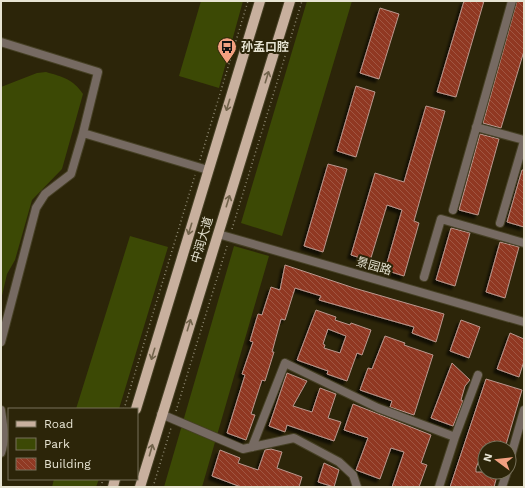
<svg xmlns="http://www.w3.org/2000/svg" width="525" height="488" viewBox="0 0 525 488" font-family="'Work Sans','Noto Sans SC',sans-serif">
  <defs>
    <pattern id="building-back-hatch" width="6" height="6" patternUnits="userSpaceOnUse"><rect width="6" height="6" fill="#903923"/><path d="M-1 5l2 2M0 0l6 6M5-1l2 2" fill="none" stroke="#a05642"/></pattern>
    <filter id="shadow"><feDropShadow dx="-3.5" dy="3.5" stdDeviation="1" flood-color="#0009"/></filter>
  </defs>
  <rect width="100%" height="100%" fill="#2c2509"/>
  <path fill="#3c4905" d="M 201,1 L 243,1 L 219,88 L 179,76 Z
    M 307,1 L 352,1 L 282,236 L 241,223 Z
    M 46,72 C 63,77 73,79 83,94 L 62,169 L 32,200 L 15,260 L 7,274 L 1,300 L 1,87 L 37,73 Z
    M 130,236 L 168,247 L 119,409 L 76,409 Z
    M 234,246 L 269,256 L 202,487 L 164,487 Z
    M 54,479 L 99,479 L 96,487 L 52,487 Z"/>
  <path fill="url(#building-back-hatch)" stroke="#ba978e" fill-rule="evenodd" filter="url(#shadow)" d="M 464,1 L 484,1 L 456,97 L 437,92 Z
    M 517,1 L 524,1 L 524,51 L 501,128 L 483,123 Z
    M 380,8 L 399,14 L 379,79 L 360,73 Z
    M 356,86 L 375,92 L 356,157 L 337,151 Z
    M 426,106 L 445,111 L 414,221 L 419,223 L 404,276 L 385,270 L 402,210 L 387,205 L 370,261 L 351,255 L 375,173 L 404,182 Z
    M 480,134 L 499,139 L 478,215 L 459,210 Z
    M 328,164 L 347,169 L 323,252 L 304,246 Z
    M 522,170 L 524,170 L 524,227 L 507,222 Z
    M 451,228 L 470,233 L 455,286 L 436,280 Z
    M 500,242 L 519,247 L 505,298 L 486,292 Z
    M 285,265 L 354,288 L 444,314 L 436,342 L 412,333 L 414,327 L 319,300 L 321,296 L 295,288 L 285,320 L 281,319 L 272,352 L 274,352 L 265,381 L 262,380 L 251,414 L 255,415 L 246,440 L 227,433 L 245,375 L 242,374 L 253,342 L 250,341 L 258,314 L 262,315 L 271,287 L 280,290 Z
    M 316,310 L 336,317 L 335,320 L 350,325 L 351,323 L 371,330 L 362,355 L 357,353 L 347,381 L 327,374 L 328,371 L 297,360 ZM 328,329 L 346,336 L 340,353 L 324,348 L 325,345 L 323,344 Z
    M 461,320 L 480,327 L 469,358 L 450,351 Z
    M 510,333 L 524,339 L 524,361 L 519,377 L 497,369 Z
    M 385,336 L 405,343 L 404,345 L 433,355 L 414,415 L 390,407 L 392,401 L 360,390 L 368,368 L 372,369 Z
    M 452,363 L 470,380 L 465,386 L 461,400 L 463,401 L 453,426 L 431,418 Z
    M 287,373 L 307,381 L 293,406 L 312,412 L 320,388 L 336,394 L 328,418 L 341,422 L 334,441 L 287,425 L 285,432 L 269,426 Z
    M 486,379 L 522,390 L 505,448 L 484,448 L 476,468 L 476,472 L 498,472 L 494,487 L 450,487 Z
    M 353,404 L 431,435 L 421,463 L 427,465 L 419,487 L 392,487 L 404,452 L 391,448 L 380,479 L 356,470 L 368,438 L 344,430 Z
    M 271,449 L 282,452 L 277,468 L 302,477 L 299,487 L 241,487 L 212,476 L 220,450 L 240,458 L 238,463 L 258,470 L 265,450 Z
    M 324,463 L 339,470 L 334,487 L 318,482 Z"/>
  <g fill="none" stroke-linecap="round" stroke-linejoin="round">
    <g stroke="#464025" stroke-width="10">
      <path id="street" d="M 1,42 L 98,72 L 83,133 L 208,170
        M 476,127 L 524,140
        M 453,210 L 512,1
        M 500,223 L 524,141
        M 218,234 L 524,322
        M 424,277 L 441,219 L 524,243
        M 1,342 L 36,208 L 45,194 L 71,174 L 83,133
        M 1,410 C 3,424 6,439 1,453
        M 161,414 L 243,449 L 294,438 L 339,462 L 353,475 L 357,487
        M 252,447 L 285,363 L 378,408 L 455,437
        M 509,463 L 524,410
        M 439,487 L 455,437 L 478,375
        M 502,487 L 507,472"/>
    </g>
    <g stroke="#464025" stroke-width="12">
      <path id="primary" d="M 136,409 L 260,1
        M 113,487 L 115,479
        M 140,487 L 290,1"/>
    </g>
    <path stroke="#908b75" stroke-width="1.5" stroke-dasharray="1 3" stroke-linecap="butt" d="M 200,160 L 248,1
      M 232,229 L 302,1
      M 124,409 L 195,175
      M 176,411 L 227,246
      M 101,487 L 103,479
      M 153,487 L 171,428"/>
    <use href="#street" stroke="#766a62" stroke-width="8"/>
    <use href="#primary" stroke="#c8b09e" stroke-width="10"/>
  </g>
  <defs><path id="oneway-shaft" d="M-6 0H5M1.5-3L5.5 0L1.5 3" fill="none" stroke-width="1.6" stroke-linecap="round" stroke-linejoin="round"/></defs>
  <g stroke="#72644c">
    <use href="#oneway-shaft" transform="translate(267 77) rotate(-73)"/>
    <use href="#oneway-shaft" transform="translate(228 105) rotate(107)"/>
    <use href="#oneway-shaft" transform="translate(228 201) rotate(-73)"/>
    <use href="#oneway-shaft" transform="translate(190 229) rotate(107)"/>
    <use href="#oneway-shaft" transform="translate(189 325) rotate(-73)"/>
    <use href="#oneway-shaft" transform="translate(153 354) rotate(107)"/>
    <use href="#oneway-shaft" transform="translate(151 450) rotate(-74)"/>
  </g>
  <defs>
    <g id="bus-pin" transform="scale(1)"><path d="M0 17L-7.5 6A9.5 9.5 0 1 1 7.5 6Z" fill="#f2a080" stroke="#2c2509"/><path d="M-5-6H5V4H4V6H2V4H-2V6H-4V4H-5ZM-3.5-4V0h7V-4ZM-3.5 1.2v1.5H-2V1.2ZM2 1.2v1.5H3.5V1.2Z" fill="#111"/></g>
  </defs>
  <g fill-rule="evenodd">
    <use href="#bus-pin" x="227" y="47"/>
  </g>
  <g text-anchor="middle" stroke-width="4" stroke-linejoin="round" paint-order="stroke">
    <g font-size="12" font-weight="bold" fill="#e7e4d3" stroke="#2c2509" text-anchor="start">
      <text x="241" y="51">孙孟口腔</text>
    </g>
    <g font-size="12" fill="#e7e4d3" stroke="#2c2509">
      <text transform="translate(202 240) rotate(-73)" y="4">中润大道</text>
      <text transform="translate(374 266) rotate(16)" y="4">景园路</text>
    </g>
  </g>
  <rect width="525" height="488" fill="none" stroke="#e7e4d3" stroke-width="4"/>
  <rect x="8" y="408" width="130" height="72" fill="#2c2509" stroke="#77715a"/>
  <rect x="16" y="421" width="20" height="6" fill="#c8b09e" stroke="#77715a"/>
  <text x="44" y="428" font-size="12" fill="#e7e4d3">Road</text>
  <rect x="16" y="438" width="20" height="12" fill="#3c4905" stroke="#77715a"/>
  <text x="44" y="448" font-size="12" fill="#e7e4d3">Park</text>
  <rect x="16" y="458" width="20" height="12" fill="url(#building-back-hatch)" stroke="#77715a"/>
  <text x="44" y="468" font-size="12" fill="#e7e4d3">Building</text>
  <g transform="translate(497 460) rotate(285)"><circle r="19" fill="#2c2509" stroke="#77715a"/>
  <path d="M0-3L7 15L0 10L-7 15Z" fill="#f2a080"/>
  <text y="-6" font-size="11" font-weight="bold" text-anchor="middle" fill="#e7e4d3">N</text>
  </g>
</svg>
